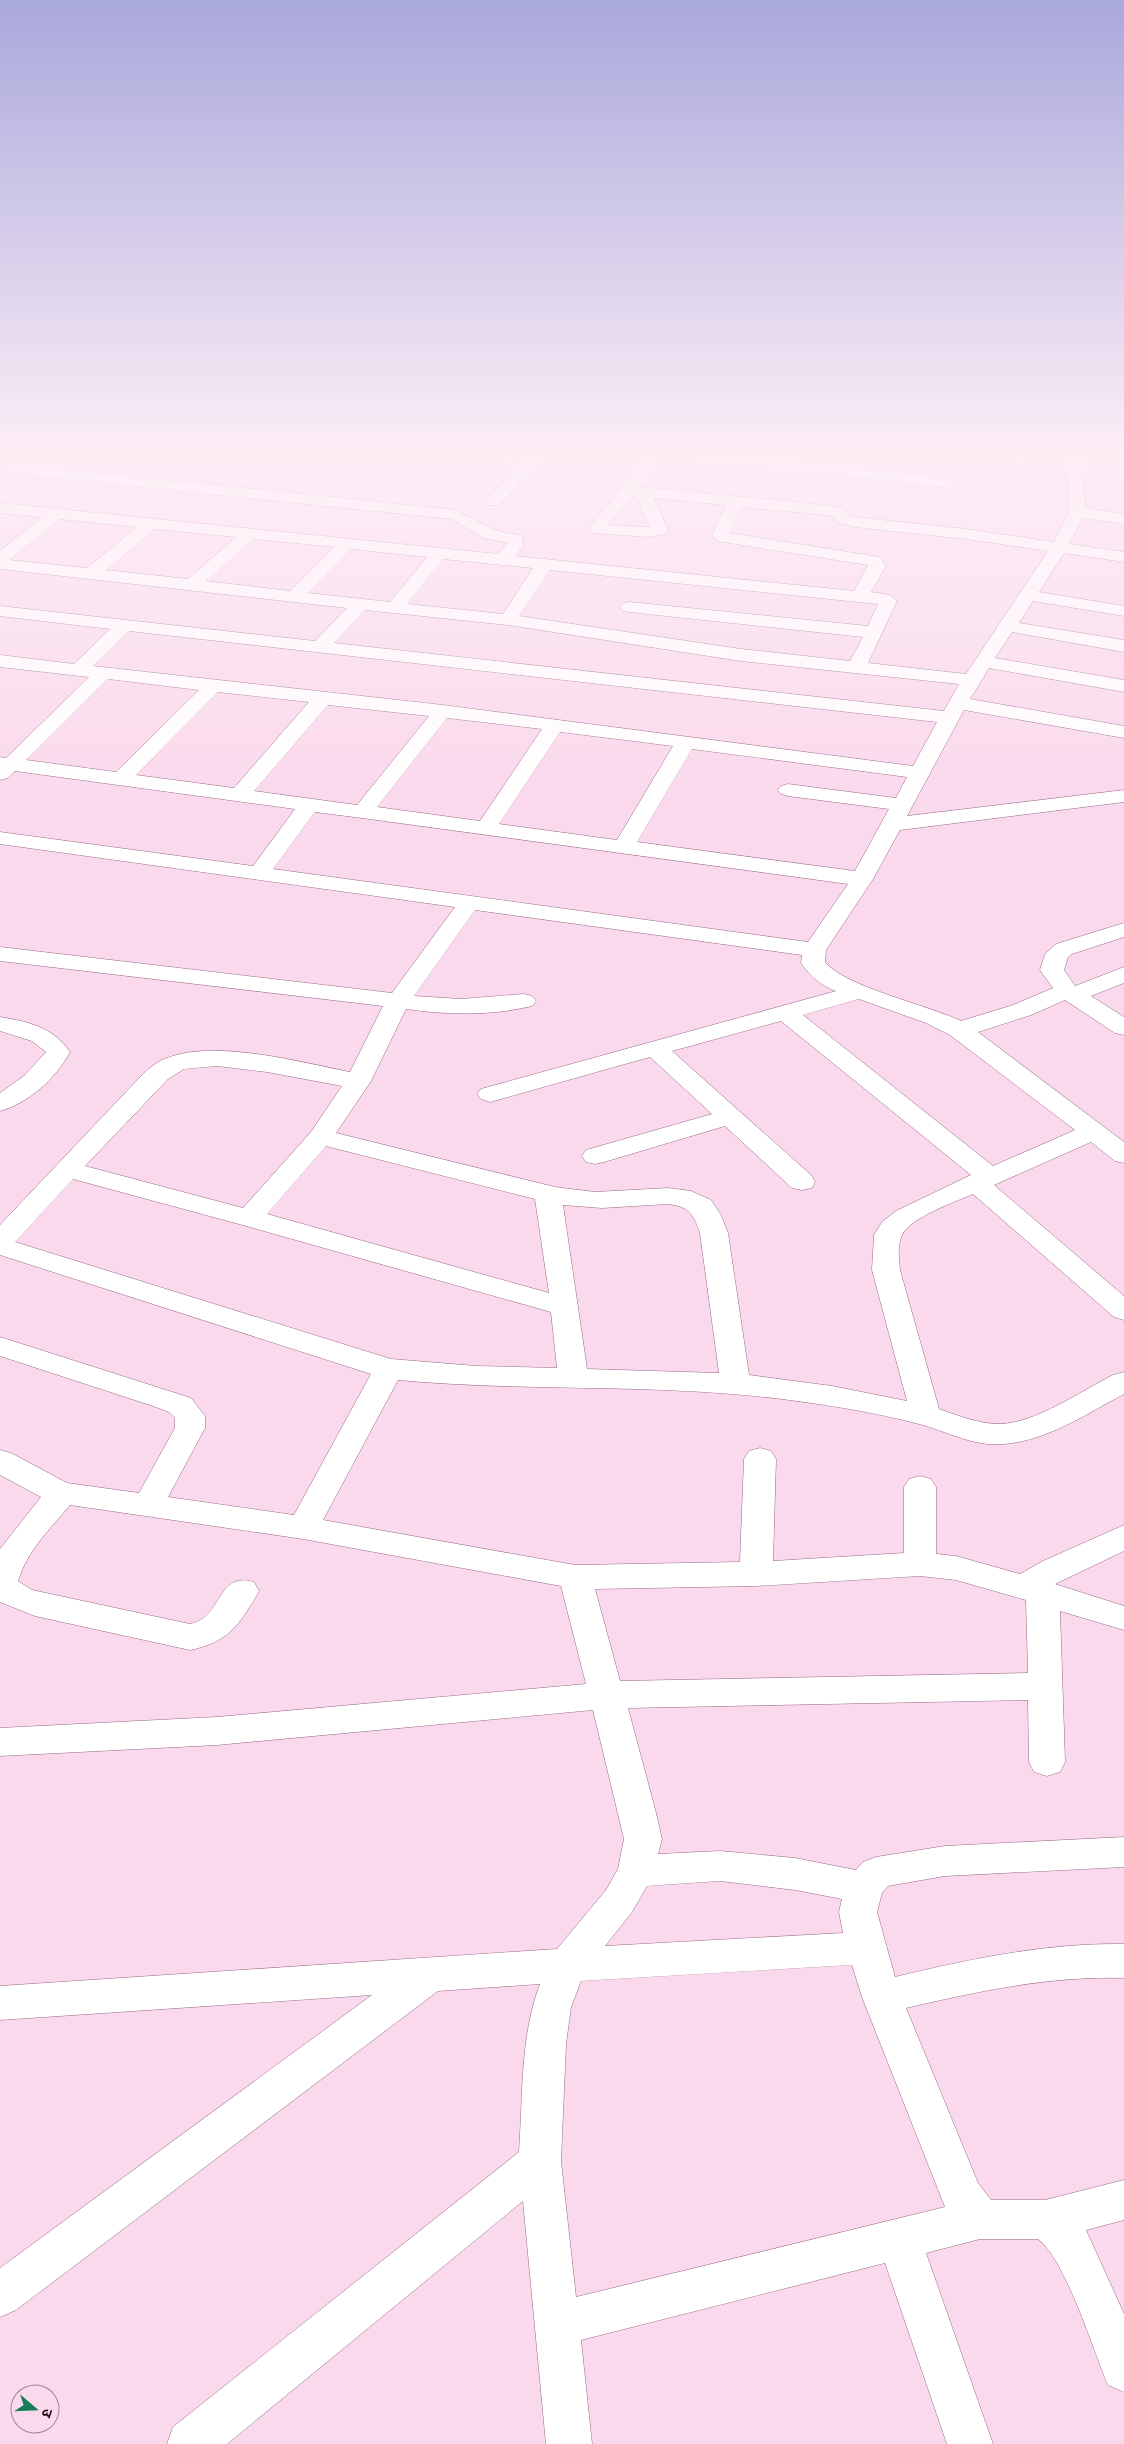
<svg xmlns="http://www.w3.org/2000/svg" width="1124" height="2444" viewBox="0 0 1124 2444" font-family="Raleway,'Noto Sans Devanagari',sans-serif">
  <rect width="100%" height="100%" fill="#fad9ec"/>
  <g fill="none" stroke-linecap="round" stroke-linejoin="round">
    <g stroke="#986985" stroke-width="1">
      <path id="minor" d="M 530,452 L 547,452 L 500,505 L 488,505 L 486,502 L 488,499 Z
        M 646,452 L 709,452 L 947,478 L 953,480 L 955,483 L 953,486 L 947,488 L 660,455 L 639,487 L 826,505 L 845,509 L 849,516 L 854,517 L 966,529 L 1054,542 L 1069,512 L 1067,452 L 1083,452 L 1085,508 L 1124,514 L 1124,524 L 1082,518 L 1069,544 L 1124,552 L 1124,562 L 1064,553 L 1039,592 L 1124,606 L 1124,616 L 1033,601 L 1019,623 L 1124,640 L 1124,652 L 1012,632 L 995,658 L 1124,680 L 1124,692 L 989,668 L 970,699 L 1124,726 L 1124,738 L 964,710 L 907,816 L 1124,790 L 1124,802 L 900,830 L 873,879 L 826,950 L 825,962 C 845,987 928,1005 961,1021 L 1013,1005 L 1053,988 L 1040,970 L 1045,954 L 1056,944 L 1124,923 L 1124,937 L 1072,954 L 1068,957 L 1064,970 L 1075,986 L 1124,967 L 1124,983 L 1091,996 L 1124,1017 L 1124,1035 L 1115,1033 L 1065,1000 L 1031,1015 L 978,1032 L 1124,1142 L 1124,1163 L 1115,1161 L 1091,1142 L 994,1185 L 1124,1296 L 1124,1320 L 1114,1317 L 973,1194 C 957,1201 909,1218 902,1235 C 897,1246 899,1259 900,1270 L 939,1409 C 959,1416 979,1424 1000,1424 C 1036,1423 1081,1391 1113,1375 L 1124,1372 L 1124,1394 C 1086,1414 1047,1441 1003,1444 C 974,1447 946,1431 919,1424 C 875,1412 827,1405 782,1399 C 654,1383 526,1392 398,1380 L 323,1520 L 575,1565 L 740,1562 L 744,1459 L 749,1451 L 760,1448 L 771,1451 L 776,1459 L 773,1561 L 904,1553 L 904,1487 L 909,1479 L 920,1476 L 931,1479 L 936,1487 L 936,1554 L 956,1556 L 1020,1574 L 1043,1561 L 1124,1525 L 1124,1551 L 1055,1584 L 1124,1606 L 1124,1630 L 1060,1611 L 1065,1762 L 1060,1772 L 1047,1776 L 1034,1772 L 1029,1762 L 1028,1700 L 628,1708 L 655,1809 L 662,1839 L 658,1854 L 720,1851 L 795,1858 L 856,1870 L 863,1862 L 876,1857 L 945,1846 L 1124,1837 L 1124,1867 L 945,1876 L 888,1886 L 882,1893 L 877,1912 L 895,1977 C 971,1959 1045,1943 1124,1944 L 1124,1978 C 1049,1976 979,1991 906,2008 L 978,2183 L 991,2200 L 1045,2200 L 1124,2180 L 1124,2220 L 1086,2230 L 1124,2314 L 1124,2392 L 1108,2385 C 1094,2352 1065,2258 1038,2239 L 980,2239 L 926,2253 L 993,2444 L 947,2444 L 885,2263 L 581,2340 L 592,2444 L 546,2444 L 523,2201 L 227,2444 L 167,2444 L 173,2427 L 519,2152 C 523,2096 520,2036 540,1984 L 438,1991 L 16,2310 L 0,2317 L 0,2268 L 372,1995 L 0,2020 L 0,1986 L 557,1949 L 606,1890 L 618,1869 L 624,1839 L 593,1710 L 217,1745 L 0,1756 L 0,1728 L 217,1717 L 586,1684 L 561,1586 L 303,1539 L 70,1505 C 50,1529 27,1551 18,1581 L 32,1590 L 190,1624 C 223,1618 216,1571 254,1582 L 259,1591 C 240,1624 229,1642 190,1650 L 35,1616 L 0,1602 L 0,1549 L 41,1497 L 0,1475 L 0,1450 L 11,1453 L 67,1483 L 139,1493 L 175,1428 L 175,1418 L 169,1412 L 153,1406 L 0,1356 L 0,1337 L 191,1398 L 205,1416 L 205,1428 L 168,1497 L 294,1515 L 371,1374 L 0,1255 L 0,1225 L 144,1073 C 151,1067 158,1061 167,1058 C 214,1039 300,1062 350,1072 L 383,1006 L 0,961 L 0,947 L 392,993 L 455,907 L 0,844 L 0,832 L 253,866 L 295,809 L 15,771 L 8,778 L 0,780 L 0,757 L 6,758 L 89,677 L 0,667 L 0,655 L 74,664 L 110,629 L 0,616 L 0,606 L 315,641 L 347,608 L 0,569 L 0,551 L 42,517 L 0,513 L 0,503 L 498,554 L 508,543 L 483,538 L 452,519 L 13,474 L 5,469 L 13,464 L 456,510 L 494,530 L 522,536 L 524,545 L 515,556 L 854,591 L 868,565 L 717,541 L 712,535 L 726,505 L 654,498 L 668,530 L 666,534 L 649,537 L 593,533 L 590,526 L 622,488 ZM 632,496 L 637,497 L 650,527 L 608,525 ZM 741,507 L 826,515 L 832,516 L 836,522 L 854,527 L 966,539 L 1048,551 L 966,674 L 868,663 L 897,601 L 890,595 L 871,592 L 886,566 L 880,557 L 729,533 ZM 60,519 L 137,527 L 87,568 L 9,560 ZM 155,529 L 236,537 L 188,579 L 106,570 ZM 254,539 L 334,547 L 290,591 L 206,581 ZM 351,549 L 427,557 L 390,602 L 308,593 ZM 443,559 L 533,568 L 503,614 L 407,604 ZM 550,570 L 878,604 L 868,626 L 629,602 L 623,603 L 620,607 L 623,611 L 629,612 L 863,637 L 850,661 L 741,649 L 519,616 ZM 365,610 L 508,625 L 741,661 L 959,684 L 944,711 L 334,643 ZM 129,631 L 937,722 L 913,766 L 443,705 L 93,666 ZM 108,679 L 199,690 L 116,772 L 26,760 ZM 218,692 L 309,702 L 234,788 L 136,775 ZM 328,705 L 429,716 L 357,805 L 254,791 ZM 447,718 L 542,729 L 480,821 L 377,807 ZM 560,732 L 673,746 L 617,840 L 499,824 ZM 692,749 L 907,777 L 896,798 L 788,784 L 781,786 L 778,790 L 781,794 L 788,796 L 889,809 L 855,871 L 637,842 ZM 315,812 L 362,818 L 848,884 L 808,942 L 273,869 ZM 475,910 L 802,955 L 801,963 C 811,977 820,985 836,991 L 481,1089 L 477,1094 L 481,1099 L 490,1102 L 650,1057 L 712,1114 L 586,1150 L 582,1156 L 586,1162 L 595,1164 L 604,1162 L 725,1126 L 792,1188 L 802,1190 L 812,1188 L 815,1182 L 812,1176 L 672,1051 L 781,1021 L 971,1175 L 896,1211 L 882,1222 L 874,1235 L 872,1270 L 907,1401 L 832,1386 L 749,1375 L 728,1233 L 721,1215 L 711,1200 L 691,1191 L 668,1188 L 595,1192 L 555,1187 L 336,1133 L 371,1081 L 406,1009 C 448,1015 491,1016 532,1006 L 536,1001 L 532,996 L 524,994 L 461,999 L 414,996 ZM 859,999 L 926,1023 L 950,1035 L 1075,1130 L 993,1166 L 803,1015 ZM 217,1066 L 267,1072 L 342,1086 L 311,1132 L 243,1208 L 85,1166 L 168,1079 L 184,1069 ZM 326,1146 L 535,1199 L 549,1293 L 267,1214 ZM 73,1179 L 239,1224 L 551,1312 L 557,1368 L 476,1366 L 391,1359 L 15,1242 ZM 668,1204 C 688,1206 694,1214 700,1233 L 719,1373 L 587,1369 L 563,1205 L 602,1208 ZM 920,1576 L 956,1580 L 1026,1600 L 1028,1673 L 620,1681 L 595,1589 L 756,1586 ZM 720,1881 L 795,1890 L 842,1899 L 839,1912 L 843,1933 L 605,1946 L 632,1912 L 647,1886 ZM 852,1965 L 862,1997 L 945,2207 L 576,2297 L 561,2161 L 566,2044 L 571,2007 L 581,1981 Z
        M 0,1017 C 29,1022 53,1027 70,1052 C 56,1078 29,1103 0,1111 L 0,1093 L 24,1076 L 46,1052 L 32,1041 L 0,1031 Z"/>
    </g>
    <use href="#minor" fill="#fff" fill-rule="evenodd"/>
  </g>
  <linearGradient id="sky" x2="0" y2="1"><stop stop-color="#a9a8dc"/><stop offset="0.57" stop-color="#fdeef6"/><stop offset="1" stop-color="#fdeef6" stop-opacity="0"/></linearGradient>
  <rect width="1124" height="794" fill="url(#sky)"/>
  <g transform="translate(35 2409) rotate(109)"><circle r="24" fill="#fad9ec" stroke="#a08595"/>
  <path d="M0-4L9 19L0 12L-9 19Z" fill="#157e58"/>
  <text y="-8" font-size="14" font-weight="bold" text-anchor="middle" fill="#190813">उ</text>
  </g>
</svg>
